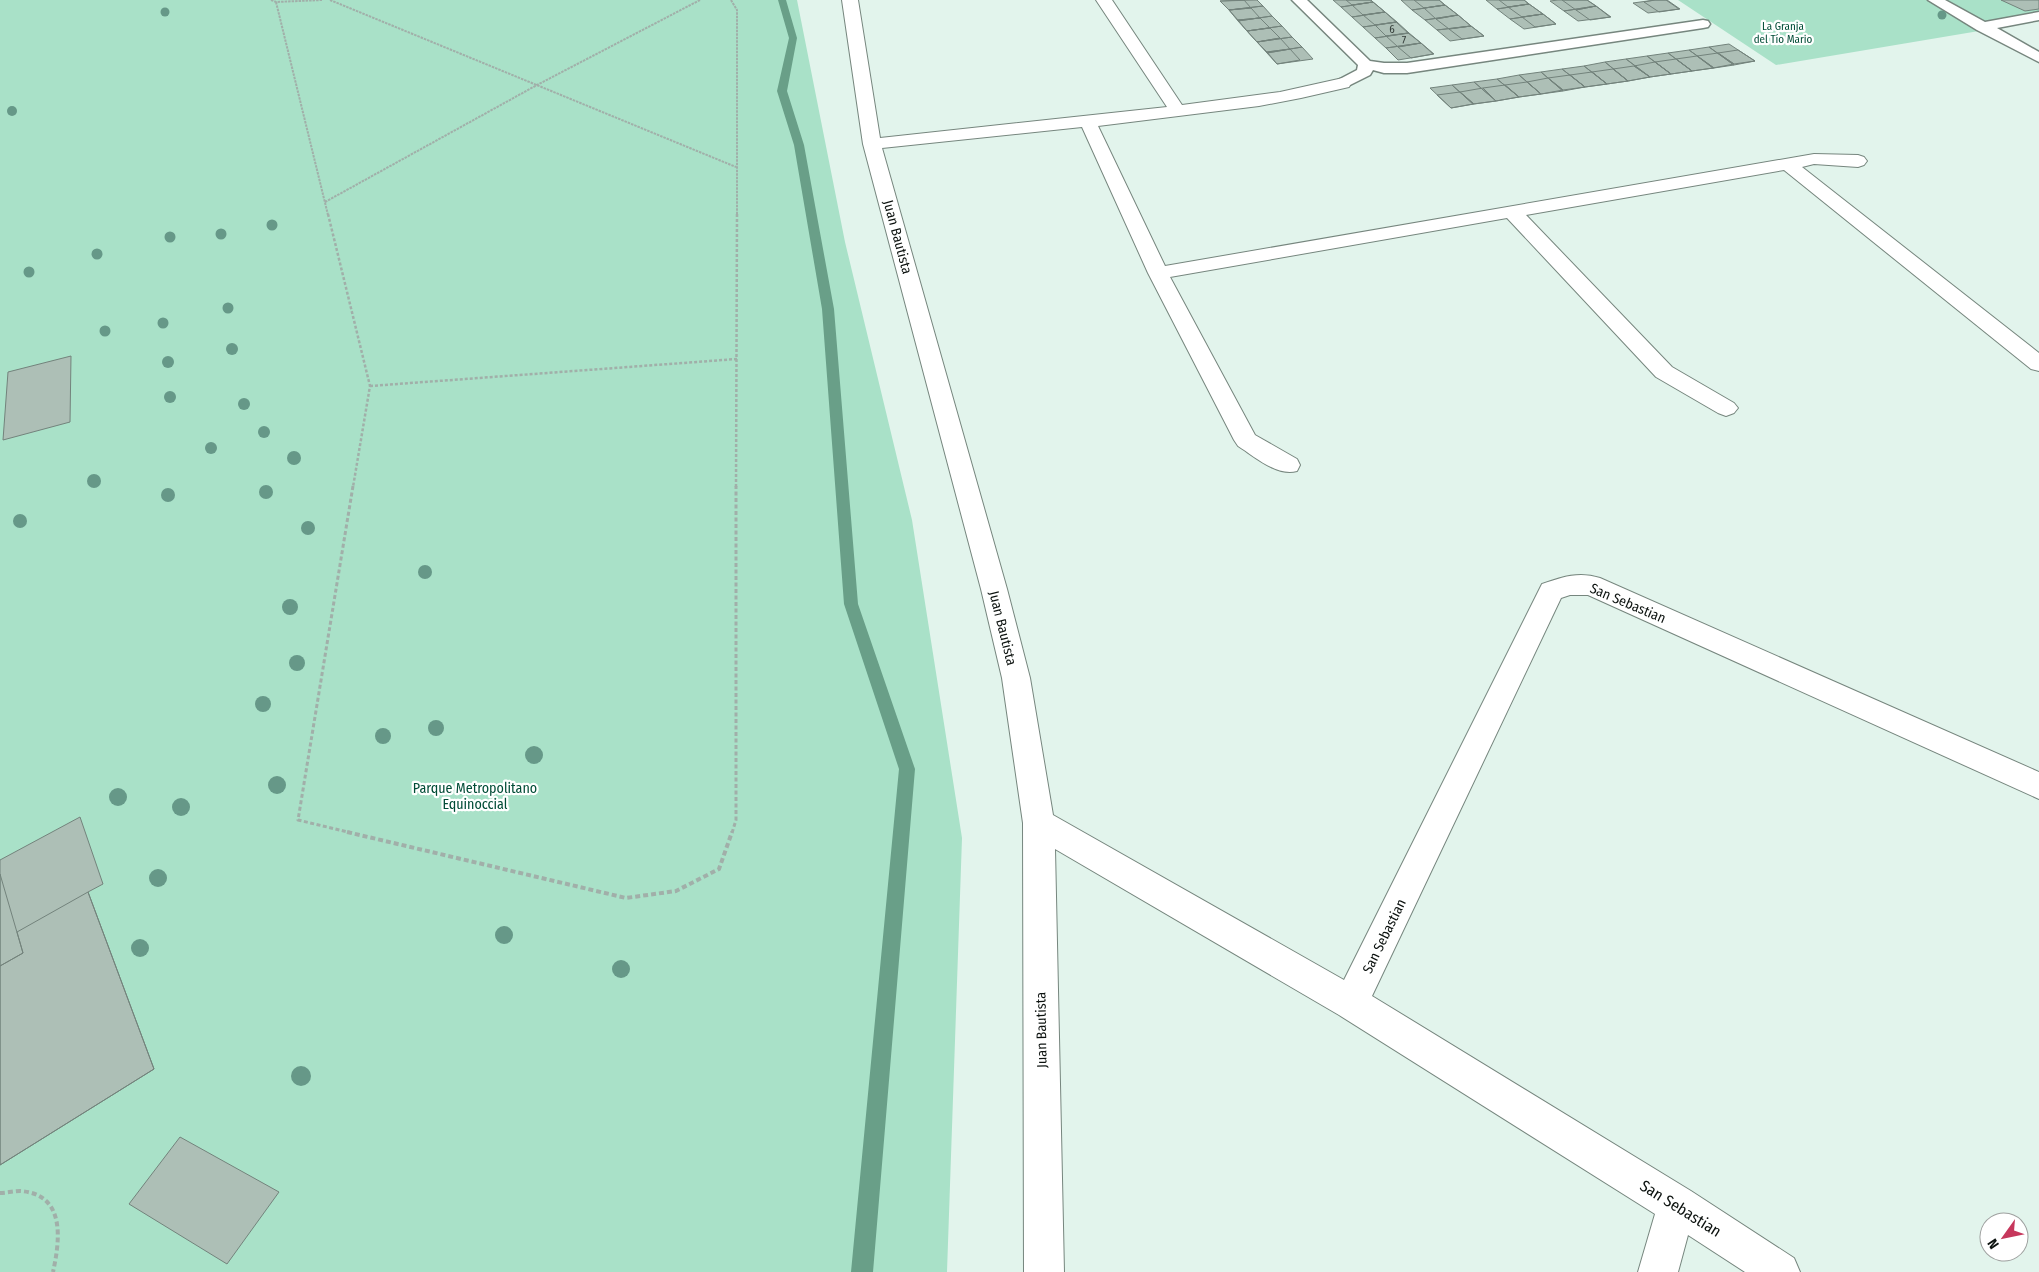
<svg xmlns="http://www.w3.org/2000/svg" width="2039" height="1272" viewBox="0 0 2039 1272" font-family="'Fira Sans Condensed',sans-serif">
  <rect width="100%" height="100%" fill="#e2f4ec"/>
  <path fill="#a9e1c8" d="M 0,0 L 797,0 L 845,242 L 912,520 L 962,838 L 947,1272 L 0,1272 Z
    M 1678,0 L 2039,0 L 2039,21 L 1776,65 Z"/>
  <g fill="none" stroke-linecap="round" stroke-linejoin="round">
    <path fill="#699f88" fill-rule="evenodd" d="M 778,0 L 786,0 L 797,38 L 787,91 L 804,145 L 834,309 L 858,604 L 915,769 L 873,1272 L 851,1272 L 899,769 L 844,604 L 822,309 L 794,145 L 777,91 L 789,38 Z"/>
  </g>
  <path fill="#adbfb6" stroke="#73837c" d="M 1244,0 L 1251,8 L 1229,10 L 1220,1 Z
    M 1257,0 L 1263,6 L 1229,10 L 1220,1 Z
    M 1333,0 L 1371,0 L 1373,2 L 1341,7 Z
    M 1346,0 L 1371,0 L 1373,2 L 1352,5 Z
    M 1401,0 L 1439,0 L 1445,5 L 1412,10 Z
    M 1414,0 L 1439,0 L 1445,5 L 1424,8 Z
    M 1486,0 L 1524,0 L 1529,4 L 1497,9 Z
    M 1499,0 L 1524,0 L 1529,4 L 1508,7 Z
    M 1558,0 L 1587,0 L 1596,6 L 1564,11 L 1550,1 Z
    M 1562,0 L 1587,0 L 1596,6 L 1576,10 Z
    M 1655,0 L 1666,0 L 1679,9 L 1659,12 L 1644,2 Z
    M 1655,0 L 1667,0 L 1680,9 L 1648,13 L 1633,3 Z
    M 2001,0 L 2039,0 L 2039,9 L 2025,11 Z
    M 1373,2 L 1385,12 L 1363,15 L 1352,5 Z
    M 1373,2 L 1385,12 L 1352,17 L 1341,7 Z
    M 1529,4 L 1543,14 L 1522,17 L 1508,7 Z
    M 1529,4 L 1543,14 L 1510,19 L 1497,9 Z
    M 1445,5 L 1458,15 L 1436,19 L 1424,8 Z
    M 1445,5 L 1458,15 L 1425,20 L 1412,10 Z
    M 1263,6 L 1272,16 L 1238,21 L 1229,10 Z
    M 1596,6 L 1610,17 L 1590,20 L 1576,10 Z
    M 1596,6 L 1611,17 L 1578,21 L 1564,11 Z
    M 1251,8 L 1260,18 L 1238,20 L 1229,10 Z
    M 1385,12 L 1396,22 L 1375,25 L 1363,15 Z
    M 1385,12 L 1397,22 L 1363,27 L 1352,17 Z
    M 1543,14 L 1556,24 L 1535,27 L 1522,17 Z
    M 1543,14 L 1556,24 L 1524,29 L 1510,19 Z
    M 1458,15 L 1471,26 L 1449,29 L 1436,19 Z
    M 1458,15 L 1471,26 L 1437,30 L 1425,20 Z
    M 1272,16 L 1282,26 L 1247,31 L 1238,21 Z
    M 1260,18 L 1270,28 L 1247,31 L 1238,20 Z
    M 1396,22 L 1408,33 L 1386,36 L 1375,25 Z
    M 1397,22 L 1409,33 L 1375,38 L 1363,27 Z
    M 1282,26 L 1292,37 L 1257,42 L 1247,31 Z
    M 1471,26 L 1484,36 L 1462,39 L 1449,29 Z
    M 1471,26 L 1484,36 L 1450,41 L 1437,30 Z
    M 1270,28 L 1280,38 L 1257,42 L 1247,31 Z
    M 1408,33 L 1421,43 L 1398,47 L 1386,36 Z
    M 1409,33 L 1421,43 L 1386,48 L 1375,38 Z
    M 1292,37 L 1302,47 L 1267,53 L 1257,42 Z
    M 1280,38 L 1290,49 L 1267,52 L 1257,42 Z
    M 1421,43 L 1433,54 L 1411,58 L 1398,47 Z
    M 1421,43 L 1434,54 L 1398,60 L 1386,48 Z
    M 1729,44 L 1755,61 L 1734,65 L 1709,47 Z
    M 1302,47 L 1313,59 L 1277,64 L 1267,53 Z
    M 1709,47 L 1734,65 L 1714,68 L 1689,50 Z
    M 1290,49 L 1300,60 L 1277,64 L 1267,52 Z
    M 1689,50 L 1714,68 L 1692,71 L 1668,53 Z
    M 1738,50 L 1755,61 L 1734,64 L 1718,53 Z
    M 1668,53 L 1692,71 L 1671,74 L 1647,56 Z
    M 1718,53 L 1734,64 L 1713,68 L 1697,56 Z
    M 1647,56 L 1671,74 L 1650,77 L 1626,59 Z
    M 1697,56 L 1713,68 L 1692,71 L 1676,59 Z
    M 1626,59 L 1650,77 L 1628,81 L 1605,62 Z
    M 1676,59 L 1692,71 L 1671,74 L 1655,62 Z
    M 1605,62 L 1628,81 L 1607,84 L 1584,66 Z
    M 1655,62 L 1671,74 L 1650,77 L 1634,66 Z
    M 1584,66 L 1607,84 L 1585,87 L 1562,69 Z
    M 1634,66 L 1650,77 L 1628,81 L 1613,69 Z
    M 1562,69 L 1585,87 L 1563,91 L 1541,72 Z
    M 1613,69 L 1628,81 L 1607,84 L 1592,72 Z
    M 1541,72 L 1563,91 L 1541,94 L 1519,75 Z
    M 1592,72 L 1607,84 L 1585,87 L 1570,75 Z
    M 1519,75 L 1541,94 L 1519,97 L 1497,79 Z
    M 1570,75 L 1585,87 L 1563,90 L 1548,78 Z
    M 1548,78 L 1563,90 L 1541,94 L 1527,82 Z
    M 1497,79 L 1519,97 L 1496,101 L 1474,82 Z
    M 1474,82 L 1496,101 L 1473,104 L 1452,85 Z
    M 1527,82 L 1541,94 L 1519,97 L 1505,85 Z
    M 1452,85 L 1473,104 L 1451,108 L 1430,88 Z
    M 1505,85 L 1519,97 L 1496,101 L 1483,88 Z
    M 1483,88 L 1496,101 L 1474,104 L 1460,92 Z
    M 1460,92 L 1474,104 L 1451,108 L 1437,95 Z
    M 71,356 L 70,422 L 3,440 L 8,372 Z
    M 80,817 L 103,884 L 88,892 L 154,1069 L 0,1165 L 0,860 Z
    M 0,874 L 23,953 L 0,966 Z
    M 88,892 L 154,1069 L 0,1165 L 0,966 L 23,953 L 17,932 Z
    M 180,1137 L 279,1192 L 227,1264 L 129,1204 Z"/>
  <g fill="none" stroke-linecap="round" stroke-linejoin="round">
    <g stroke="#76867e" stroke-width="3">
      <path id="lane" d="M 1292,0 L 1307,0 L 1370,61 L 1384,63 L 1407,63 L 1703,20 L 1708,21 L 1710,24 L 1708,27 L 1703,28 L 1407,73 L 1384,73 L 1373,70 L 1370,75 L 1348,86 L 1338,86 L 1335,83 L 1338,80 L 1357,70 L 1358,65 Z
        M 1928,0 L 1945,0 L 1985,22 L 2039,12 L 2039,20 L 1997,28 L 2039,52 L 2039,62 L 1977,30 Z"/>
    </g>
    <g stroke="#76867e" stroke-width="2">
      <path id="street" d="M 842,0 L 858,0 L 880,138 L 1167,107 L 1096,0 L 1112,0 L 1182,105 L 1280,92 L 1343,78 L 1349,79 L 1351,83 L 1349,87 L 1301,98 L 1259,106 L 1098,126 L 1165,266 L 1814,154 L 1858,155 L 1864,157 L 1867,161 L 1864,165 L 1858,167 L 1814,164 L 1802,167 L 2039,353 L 2039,371 L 2031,369 L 1784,170 L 1526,215 L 1672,367 L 1734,403 L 1738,408 L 1734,413 L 1726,416 L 1718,413 L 1656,377 L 1507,218 L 1170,277 L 1255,435 L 1297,459 L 1300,465 L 1297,471 C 1277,477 1254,456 1238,446 L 1234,440 L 1148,273 L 1082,127 L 882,148 L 1007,589 L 1030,678 L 1053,815 L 1344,980 L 1542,584 C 1562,577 1579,571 1600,578 L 2039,772 L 2039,799 L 1588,595 L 1570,595 L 1561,598 L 1372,996 L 1691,1191 L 1794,1258 L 1800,1272 L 1745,1272 L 1688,1235 L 1678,1272 L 1638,1272 L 1655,1214 L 1339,1015 L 1055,849 L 1064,1272 L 1024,1272 L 1023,823 L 1002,678 L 981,589 L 863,144 Z"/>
    </g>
    <path stroke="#a1afa9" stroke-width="2" stroke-dasharray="2.5 1" stroke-linecap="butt" d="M 271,0 L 276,2 L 322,0
      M 330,0 L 736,167
      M 731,0 L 737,10 L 737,215
      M 276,2 L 328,215
      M 325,202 L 537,85 L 700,0"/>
    <path stroke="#a1afa9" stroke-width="2.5" stroke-dasharray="3 2" stroke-linecap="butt" d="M 328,214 L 370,386 L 353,487
      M 370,386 L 737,359
      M 736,487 L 737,214"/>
    <path stroke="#a1afa9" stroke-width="3" stroke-dasharray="4 2.5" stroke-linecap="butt" d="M 352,833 L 298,820 L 353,486
      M 732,833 L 736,820 L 736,486"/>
    <path stroke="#a1afa9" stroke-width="4" stroke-dasharray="5 3" stroke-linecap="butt" d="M 347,832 L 626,898 L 676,891 L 719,869 L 732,832
      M 0,1193 C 6,1193 13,1191 20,1191 C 66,1194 60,1240 53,1272"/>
    <use href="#lane" fill="#fff" fill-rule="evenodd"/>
    <use href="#street" fill="#fff" fill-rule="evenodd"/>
  </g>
  <g fill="#669888">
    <circle cx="165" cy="12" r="4.5"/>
    <circle cx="1942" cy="15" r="4.5"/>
    <circle cx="12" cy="111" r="5"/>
    <circle cx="272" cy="225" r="5.5"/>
    <circle cx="221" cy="234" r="5.5"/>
    <circle cx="170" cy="237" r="5.5"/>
    <circle cx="97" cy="254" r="5.5"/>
    <circle cx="29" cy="272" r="5.5"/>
    <circle cx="228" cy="308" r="5.5"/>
    <circle cx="163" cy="323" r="5.5"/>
    <circle cx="105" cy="331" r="5.5"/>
    <circle cx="232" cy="349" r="6"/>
    <circle cx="168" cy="362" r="6"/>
    <circle cx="170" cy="397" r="6"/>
    <circle cx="244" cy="404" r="6"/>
    <circle cx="264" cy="432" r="6"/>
    <circle cx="211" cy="448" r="6"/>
    <circle cx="294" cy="458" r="7"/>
    <circle cx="94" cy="481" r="7"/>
    <circle cx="266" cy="492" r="7"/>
    <circle cx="168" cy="495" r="7"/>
    <circle cx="20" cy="521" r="7"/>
    <circle cx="308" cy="528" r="7"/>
    <circle cx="425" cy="572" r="7"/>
    <circle cx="290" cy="607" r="8"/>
    <circle cx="297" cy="663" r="8"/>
    <circle cx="263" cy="704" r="8"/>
    <circle cx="436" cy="728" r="8"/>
    <circle cx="383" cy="736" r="8"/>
    <circle cx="534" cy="755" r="9"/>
    <circle cx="277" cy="785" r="9"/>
    <circle cx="118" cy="797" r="9"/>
    <circle cx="181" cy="807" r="9"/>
    <circle cx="158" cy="878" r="9"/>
    <circle cx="504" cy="935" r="9"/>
    <circle cx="140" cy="948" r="9"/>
    <circle cx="621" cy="969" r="9"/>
    <circle cx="301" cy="1076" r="10"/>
  </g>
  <g text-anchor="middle" stroke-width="4.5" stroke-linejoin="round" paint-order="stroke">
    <g font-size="11" fill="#004c36" stroke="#fff">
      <text x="1783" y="30">La Granja<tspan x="1783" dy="13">del Tío Mario</tspan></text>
    </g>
    <g font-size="11" fill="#343d39">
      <text x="1392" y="33">6</text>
      <text x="1404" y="44">7</text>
    </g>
    <g font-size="14" fill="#0c120f" stroke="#fff">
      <text transform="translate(898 237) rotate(75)" y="5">Juan Bautista</text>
      <text transform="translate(1628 603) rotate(23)" y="5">San Sebastian</text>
      <text transform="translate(1003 628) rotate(76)" y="5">Juan Bautista</text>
      <text transform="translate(1384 936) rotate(-64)" y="5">San Sebastian</text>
      <text transform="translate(1041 1030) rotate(-91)" y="5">Juan Bautista</text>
    </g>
    <g font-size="14" fill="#004c36" stroke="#fff">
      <text x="475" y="793">Parque Metropolitano<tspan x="475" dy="16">Equinoccial</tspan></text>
    </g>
    <g font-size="16" fill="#0c120f" stroke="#fff">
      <text transform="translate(1681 1208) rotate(32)" y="6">San Sebastian</text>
    </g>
  </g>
  <g transform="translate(2004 1237) rotate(237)"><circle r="24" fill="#ffffff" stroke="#9ea09f"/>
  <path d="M0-4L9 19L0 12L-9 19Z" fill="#c6375c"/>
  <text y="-8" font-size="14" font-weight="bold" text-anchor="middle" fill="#0c120f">N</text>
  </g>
</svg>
